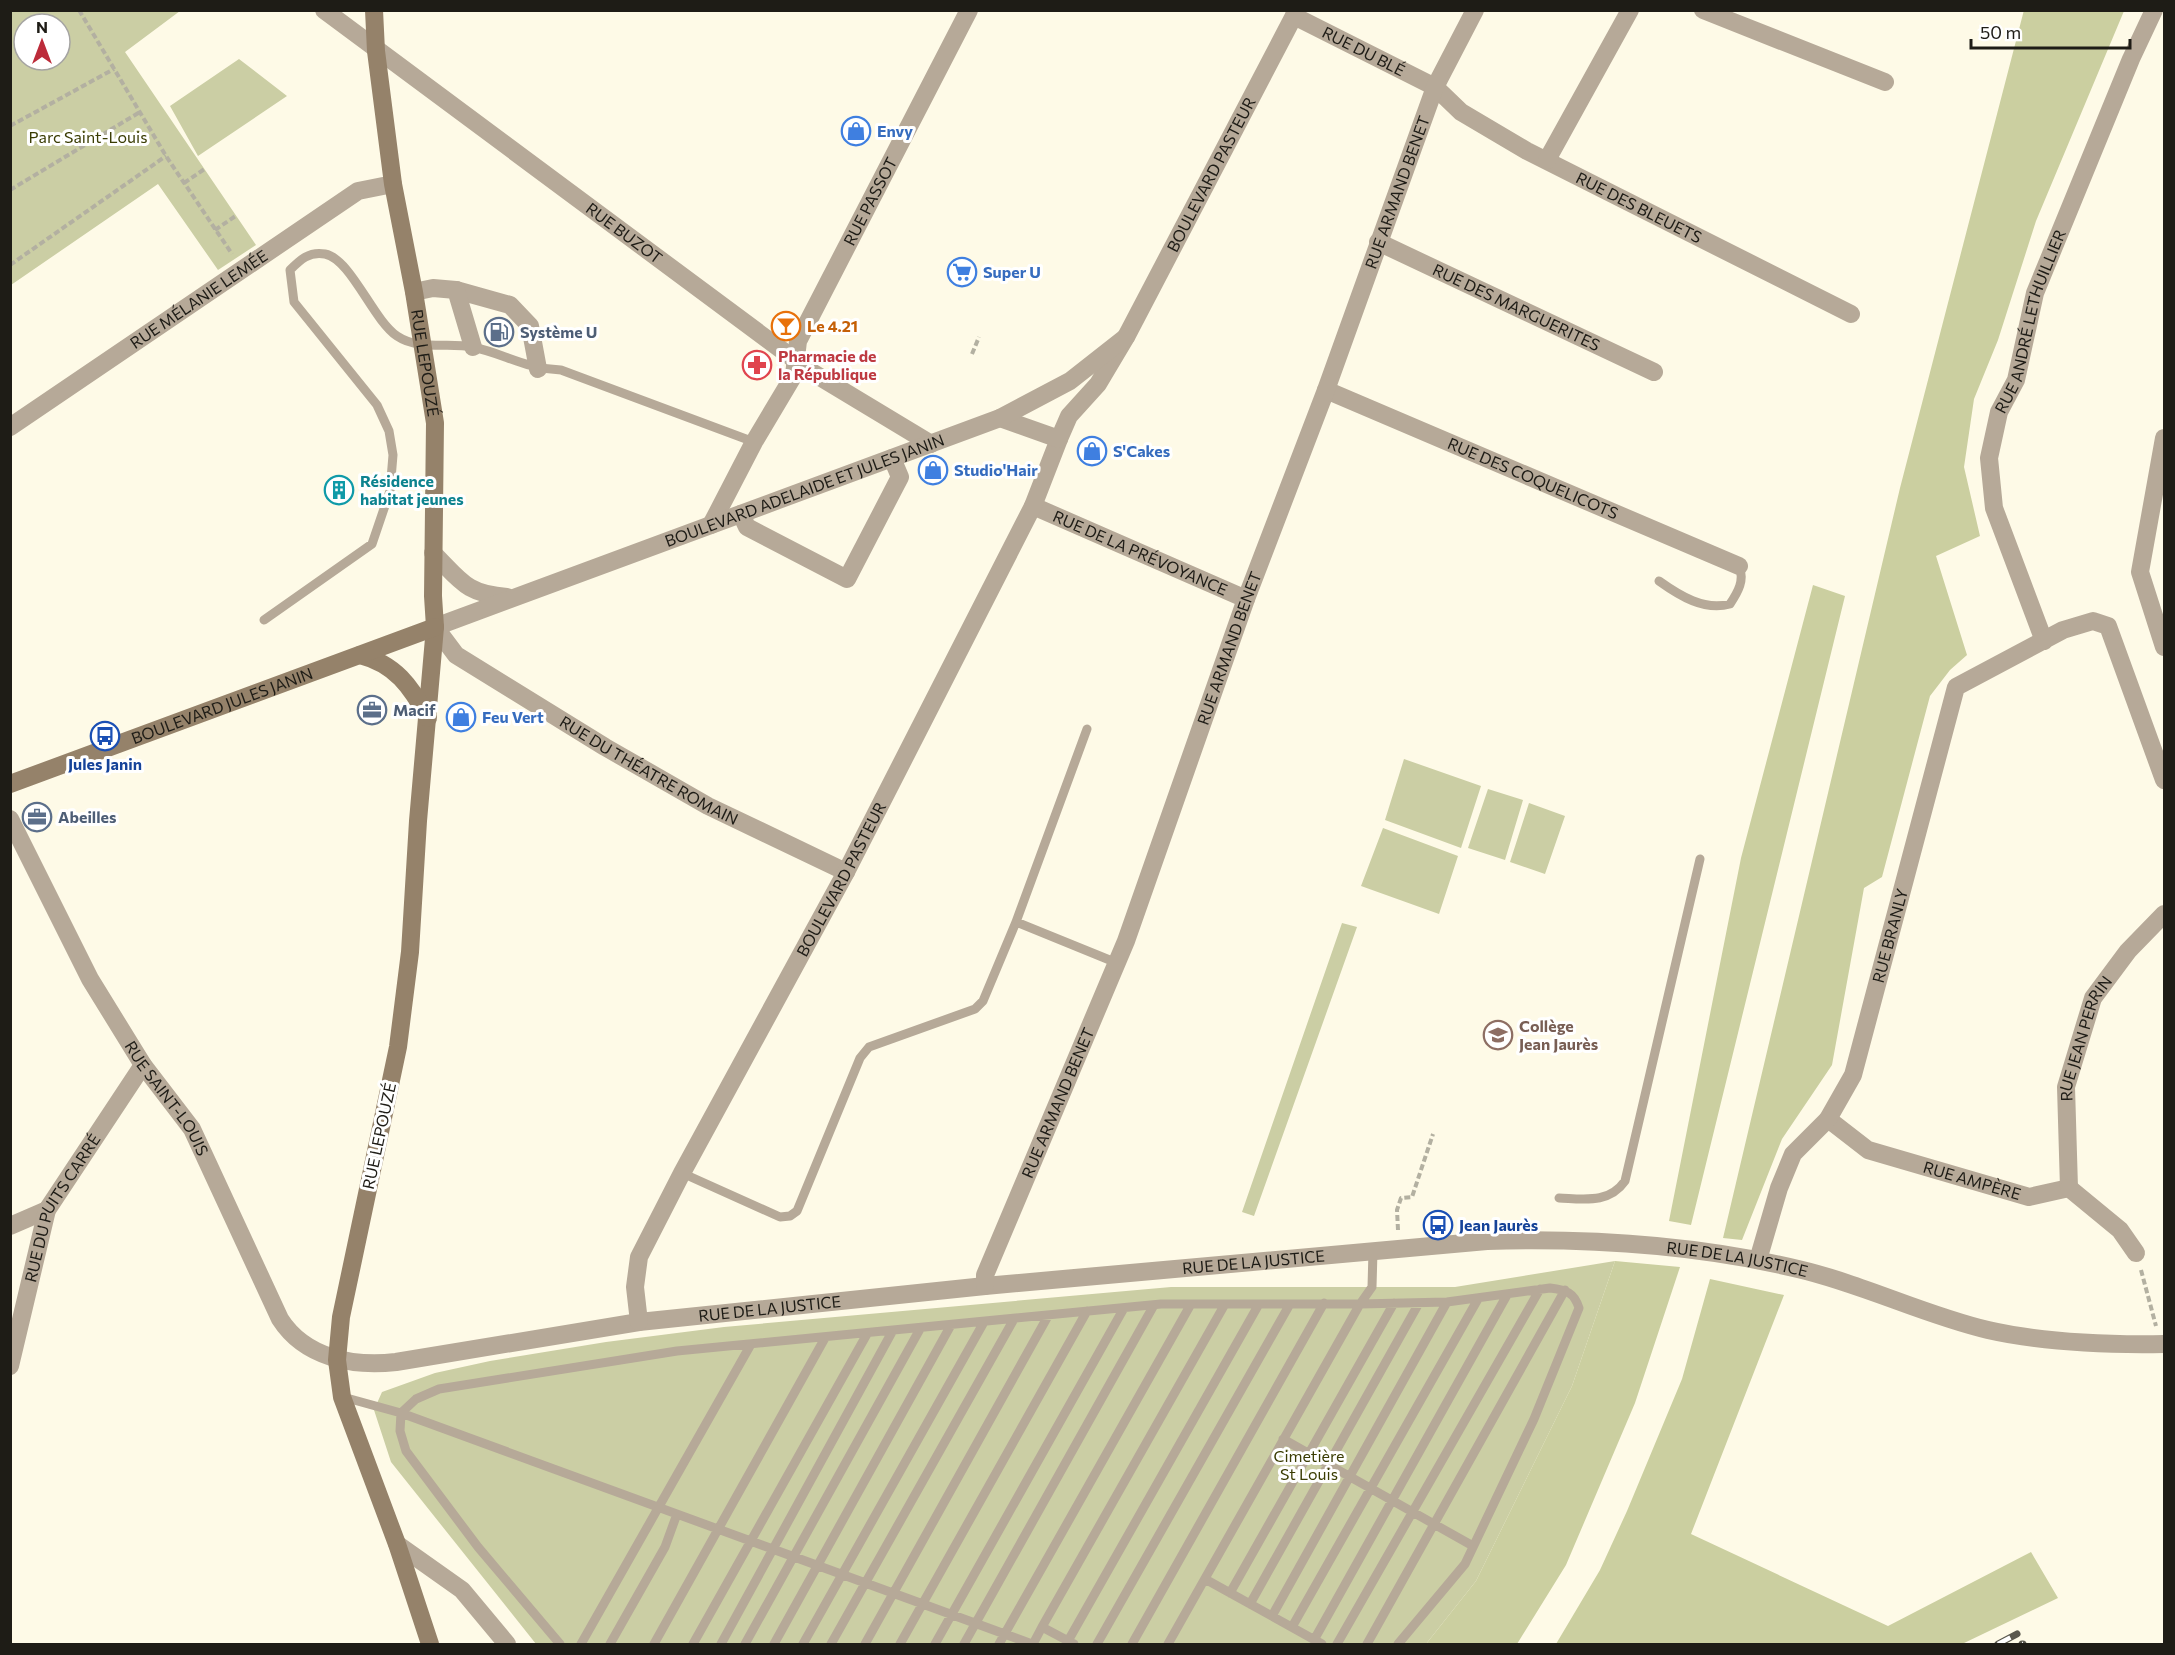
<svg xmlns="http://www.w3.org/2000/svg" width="2175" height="1655" viewBox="0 0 2175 1655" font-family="Commissioner,sans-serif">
  <rect width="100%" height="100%" fill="#fefae7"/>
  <path fill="#cbcea4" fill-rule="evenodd" d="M 10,11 L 180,11 L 125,52 L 256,245 L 218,270 L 158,184 L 11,285 ZM 24,24 L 60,24 L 60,60 L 24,60 Z
    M 239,59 L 287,96 L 198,156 L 170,106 Z
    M 1404,759 L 1481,786 L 1461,848 L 1385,820 Z
    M 1488,789 L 1523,800 L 1505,860 L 1468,848 Z
    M 1529,803 L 1565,816 L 1545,874 L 1510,862 Z
    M 1383,828 L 1458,856 L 1439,914 L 1361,886 Z
    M 1342,923 L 1357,927 L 1254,1216 L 1242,1212 Z
    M 1615,1261 L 1572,1386 L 1476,1581 L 1426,1644 L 536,1644 L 391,1462 L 374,1410 L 382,1392 L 435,1373 L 490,1361 L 606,1342 L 724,1327 L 1171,1287 L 1455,1287 Z"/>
  <path fill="#cbcfa0" d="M 2024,10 L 2124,11 L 2036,221 L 1998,340 L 1974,399 L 1964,467 L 1980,536 L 1936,556 L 1967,655 L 1950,670 L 1930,696 L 1882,877 L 1864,888 L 1832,1065 L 1782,1139 L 1742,1240 L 1723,1238 L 1900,488 Z
    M 1813,585 L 1845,596 L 1691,1225 L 1669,1221 L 1741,858 Z
    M 1615,1261 L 1680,1267 L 1635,1403 L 1566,1565 L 1517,1644 L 1426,1644 L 1476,1581 L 1572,1386 Z
    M 1710,1279 L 1784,1295 L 1691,1534 L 1888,1626 L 2031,1552 L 2058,1598 L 1962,1644 L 1556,1644 L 1600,1570 L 1627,1511 L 1682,1379 Z"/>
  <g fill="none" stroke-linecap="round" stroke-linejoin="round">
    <path stroke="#b3b0a1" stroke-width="4" stroke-dasharray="6 3" stroke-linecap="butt" d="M 79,10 L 166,156 L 232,254
      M 10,126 L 114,69
      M 184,183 L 206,168
      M 10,190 L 140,112
      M 215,230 L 237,215
      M 10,265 L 166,156
      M 972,354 L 979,337
      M 1398,1230 L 1397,1210 L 1401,1198 L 1412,1197 L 1433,1134
      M 2141,1270 L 2156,1326"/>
    <path stroke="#b6a998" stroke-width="9" d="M 1659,581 C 1680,596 1704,611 1730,604 C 1738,592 1745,580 1739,566
      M 264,620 L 372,544 L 390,491 L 393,455 L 389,431 L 377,405 L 294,302 L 290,270 C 300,260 309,251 325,254 C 351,259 373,320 397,336 C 419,351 449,342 473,347 C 505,354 526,369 561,370 L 754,442
      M 1016,922 L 1087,729
      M 682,1173 L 780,1217 L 790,1216 L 797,1211 L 860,1058 L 869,1047 L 975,1009 L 983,1001 L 1016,922 L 1117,963
      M 1559,1198 C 1584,1199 1609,1204 1625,1181 L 1700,859
      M 343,1397 L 401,1413 L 1032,1644
      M 1283,1439 L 1473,1546
      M 1205,1579 L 1322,1644
      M 1230,1593 L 1394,1303
      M 1250,1604 L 1419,1303
      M 1272,1616 L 1447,1302
      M 1042,1627 L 1225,1304
      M 1292,1627 L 1478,1299
      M 1314,1640 L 1507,1295
      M 1068,1641 L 1259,1304
      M 560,1644 L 478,1547 L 406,1451 L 400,1431 L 401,1413 L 416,1399 L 439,1389 L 677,1351 L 1161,1304 L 1360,1304 L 1372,1287 L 1373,1251
      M 581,1644 L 750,1346
      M 610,1644 L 665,1547 L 677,1514
      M 654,1644 L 825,1338
      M 693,1644 L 867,1334
      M 721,1644 L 892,1332
      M 745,1644 L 920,1329
      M 774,1644 L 951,1325
      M 803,1644 L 984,1322
      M 831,1644 L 1014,1319
      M 865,1644 L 1048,1316
      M 900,1644 L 1087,1311
      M 935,1644 L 1124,1308
      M 964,1644 L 1154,1305
      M 999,1644 L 1191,1304
      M 1033,1644 L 1042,1627 L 1074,1644
      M 1097,1644 L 1290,1304
      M 1132,1644 L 1324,1303
      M 1168,1644 L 1360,1304 L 1447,1302 L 1550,1288 C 1566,1290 1574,1292 1579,1308 L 1534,1419 L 1465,1564 L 1398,1644
      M 1337,1644 L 1540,1289
      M 1367,1644 L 1565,1290"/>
    <g stroke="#b6a998" stroke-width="18">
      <path id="s1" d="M 324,10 L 810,371 L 931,444"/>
      <path d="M 1703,10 L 1885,82"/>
      <path id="s2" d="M 1294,16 L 1435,87 L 1461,112 L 1527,151 L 1851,314"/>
      <path d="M 1547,160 L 1630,10"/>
      <path id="s3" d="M 1378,242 L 1654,372"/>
      <path d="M 456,290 L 510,305 L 530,326 L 538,369"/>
      <path d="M 414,292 L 433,288 L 456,290 L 473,347"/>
      <path id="s4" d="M 1326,390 L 1739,566"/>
      <path id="s5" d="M 10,427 L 358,191 L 393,184"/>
      <path d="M 2164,438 L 2140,572 L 2164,647"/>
      <path id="s6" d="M 1033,506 L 1246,599"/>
      <path d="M 741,514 L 747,527 L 847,579 L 900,477 L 892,458"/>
      <path id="s7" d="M 711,525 L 754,442 L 794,375 L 798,341 L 969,10"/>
      <path id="s8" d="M 435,627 L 456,655 L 605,747 L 708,806 L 846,872"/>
      <path id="s9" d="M 2044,641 L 1994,508 L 1989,458 L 1999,412 L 2016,380 L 2035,293 L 2131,59 L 2154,10"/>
      <path id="s10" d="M 10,819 L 90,979 L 143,1065 L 192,1129 L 280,1319 C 305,1358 353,1367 396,1362 L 639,1322 L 985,1286 L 1487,1241 C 1591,1238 1697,1245 1798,1269 C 1863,1284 1924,1315 1988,1330 C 2045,1343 2106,1345 2164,1344"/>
      <path id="s11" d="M 1828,1119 L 1868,1150 L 2029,1197 L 2069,1188"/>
      <path id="s12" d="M 2069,1188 L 2066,1087 L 2093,998 L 2128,951 L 2164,914"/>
      <path d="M 2069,1188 L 2120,1230 L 2136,1253"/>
      <path d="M 10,1226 L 47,1210"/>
      <path id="s13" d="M 1758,1260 L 1779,1188 L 1793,1154 L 1828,1119 L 1853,1075 L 1956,687 L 2063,630 L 2093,621 L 2108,626 L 2164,780"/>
      <path id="s14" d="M 985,1286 L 985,1275 L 1126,941 L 1246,599 L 1326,390 L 1435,87 L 1475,10"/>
      <path id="s15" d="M 639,1322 L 635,1287 L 639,1257 L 682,1173 L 846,872 L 1033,506 L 1059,439"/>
      <path id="s16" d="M 10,1366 L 47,1210 L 143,1065"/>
      <path d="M 397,1544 L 462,1590 L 507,1644"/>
    </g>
    <g stroke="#b6a998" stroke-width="18">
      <path id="s17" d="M 1000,418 L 1059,439 L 1069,416 L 1098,384 L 1126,337 L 1297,10"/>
      <path d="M 433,553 C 461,581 466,594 507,597"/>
      <path id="s18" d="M 435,627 L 1000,418 L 1070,381 L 1126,337"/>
    </g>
    <g stroke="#95826a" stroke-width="18">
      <path id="s19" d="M 374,10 L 376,51 L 393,184 L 414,292 L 435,423 L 433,596 L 435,627 L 418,821 L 410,952 L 398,1047 L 341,1317 L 337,1360 L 342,1397 L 397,1544 L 430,1644"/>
      <path d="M 360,655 C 395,664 411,686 428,718"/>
      <path id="s20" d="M 10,784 L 435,627"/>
    </g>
    <g stroke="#5a584e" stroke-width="7">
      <path id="rail" d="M 1998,1644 L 2017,1634
        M 2022,1644 L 2023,1644"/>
    </g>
    <use href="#rail" stroke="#fff" stroke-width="4.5" stroke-dasharray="14" stroke-linecap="butt"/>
  </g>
  <defs>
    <g id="shop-ring" transform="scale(1.5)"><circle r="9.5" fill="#fff" stroke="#3f7fe0" stroke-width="1.5"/><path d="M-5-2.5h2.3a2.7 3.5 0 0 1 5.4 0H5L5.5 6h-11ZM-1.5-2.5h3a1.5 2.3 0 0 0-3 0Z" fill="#3f7fe0"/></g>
    <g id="supermarket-ring" transform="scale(1.5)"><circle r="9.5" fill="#fff" stroke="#3f7fe0" stroke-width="1.5"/><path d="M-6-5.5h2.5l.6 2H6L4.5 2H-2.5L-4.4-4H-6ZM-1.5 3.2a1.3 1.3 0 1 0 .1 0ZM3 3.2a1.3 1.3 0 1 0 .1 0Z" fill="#3f7fe0"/></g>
    <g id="bar-ring" transform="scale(1.5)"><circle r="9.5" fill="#fff" stroke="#e8710a" stroke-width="1.5"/><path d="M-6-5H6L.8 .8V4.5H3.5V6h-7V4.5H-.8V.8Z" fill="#e8710a"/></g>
    <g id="fuel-ring" transform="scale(1.5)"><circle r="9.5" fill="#fff" stroke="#5c6f8a" stroke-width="1.5"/><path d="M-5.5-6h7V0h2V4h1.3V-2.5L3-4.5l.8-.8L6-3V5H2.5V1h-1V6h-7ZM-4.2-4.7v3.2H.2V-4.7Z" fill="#5c6f8a"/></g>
    <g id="pharmacy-ring" transform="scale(1.5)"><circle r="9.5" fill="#fff" stroke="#e0444e" stroke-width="1.5"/><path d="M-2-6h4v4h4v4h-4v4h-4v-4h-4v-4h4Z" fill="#e0444e"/></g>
    <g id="building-ring" transform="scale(1.5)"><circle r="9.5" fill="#fff" stroke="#0f9aa8" stroke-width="1.5"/><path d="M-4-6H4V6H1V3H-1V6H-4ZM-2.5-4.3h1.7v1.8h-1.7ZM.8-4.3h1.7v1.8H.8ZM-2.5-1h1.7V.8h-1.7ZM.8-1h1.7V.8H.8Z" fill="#0f9aa8"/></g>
    <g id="office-ring" transform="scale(1.5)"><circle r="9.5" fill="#fff" stroke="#5c6f8a" stroke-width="1.5"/><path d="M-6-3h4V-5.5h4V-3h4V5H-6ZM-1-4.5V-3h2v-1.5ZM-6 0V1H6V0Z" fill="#5c6f8a"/></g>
    <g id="bus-ring" transform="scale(1.5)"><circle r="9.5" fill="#fff" stroke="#1a4fb4" stroke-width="1.5"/><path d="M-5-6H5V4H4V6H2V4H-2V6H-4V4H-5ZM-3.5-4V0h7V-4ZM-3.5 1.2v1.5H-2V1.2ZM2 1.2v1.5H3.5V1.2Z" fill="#1a4fb4"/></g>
    <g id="school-ring" transform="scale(1.5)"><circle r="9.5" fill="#fff" stroke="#8d6e63" stroke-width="1.5"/><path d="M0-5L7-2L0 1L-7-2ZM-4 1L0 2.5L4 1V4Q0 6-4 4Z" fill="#8d6e63"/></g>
  </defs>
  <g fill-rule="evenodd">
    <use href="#shop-ring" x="856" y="131"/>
    <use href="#supermarket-ring" x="962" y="272"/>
    <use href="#bar-ring" x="786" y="326"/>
    <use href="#fuel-ring" x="499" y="332"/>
    <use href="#pharmacy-ring" x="757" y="365"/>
    <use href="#shop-ring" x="1092" y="451"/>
    <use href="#shop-ring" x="933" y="470"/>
    <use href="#building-ring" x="339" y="490"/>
    <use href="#office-ring" x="372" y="710"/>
    <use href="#shop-ring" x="461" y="717"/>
    <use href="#bus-ring" x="105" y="736"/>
    <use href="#office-ring" x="37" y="817"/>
    <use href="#school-ring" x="1498" y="1035"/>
    <use href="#bus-ring" x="1438" y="1225"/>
  </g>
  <g text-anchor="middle" stroke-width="6" stroke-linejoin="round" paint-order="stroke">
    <g font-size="16" fill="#1e1c16" stroke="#fff">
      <text dy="6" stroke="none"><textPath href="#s2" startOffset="78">RUE DU BLÉ</textPath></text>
      <text dy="6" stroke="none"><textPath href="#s17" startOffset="369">BOULEVARD PASTEUR</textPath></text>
      <text dy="6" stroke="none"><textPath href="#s14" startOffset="1170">RUE ARMAND BENET</textPath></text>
      <text dy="6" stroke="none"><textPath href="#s7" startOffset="363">RUE PASSOT</textPath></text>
      <text dy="6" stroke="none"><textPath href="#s2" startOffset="396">RUE DES BLEUETS</textPath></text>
      <text dy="6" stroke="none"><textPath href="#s1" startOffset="374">RUE BUZOT</textPath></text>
      <text dy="6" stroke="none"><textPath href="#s5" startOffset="228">RUE MÉLANIE LEMÉE</textPath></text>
      <text dy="6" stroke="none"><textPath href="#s3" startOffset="153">RUE DES MARGUERITES</textPath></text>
      <text dy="6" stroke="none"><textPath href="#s9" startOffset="336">RUE ANDRÉ LETHUILLIER</textPath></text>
      <text dy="6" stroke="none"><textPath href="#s19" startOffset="357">RUE LEPOUZÉ</textPath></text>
      <text dy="6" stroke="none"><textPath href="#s4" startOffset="225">RUE DES COQUELICOTS</textPath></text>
      <text dy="6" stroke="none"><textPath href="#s18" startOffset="394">BOULEVARD ADELAIDE ET JULES JANIN</textPath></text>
      <text dy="6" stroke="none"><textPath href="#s6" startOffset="117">RUE DE LA PRÉVOYANCE</textPath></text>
      <text dy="6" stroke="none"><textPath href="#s14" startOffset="684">RUE ARMAND BENET</textPath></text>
      <text dy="6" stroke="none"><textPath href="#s20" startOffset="226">BOULEVARD JULES JANIN</textPath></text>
      <text dy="6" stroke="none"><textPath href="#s8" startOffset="260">RUE DU THÉATRE ROMAIN</textPath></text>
      <text dy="6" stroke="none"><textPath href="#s15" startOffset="494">BOULEVARD PASTEUR</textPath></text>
      <text dy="6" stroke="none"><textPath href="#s13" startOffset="356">RUE BRANLY</textPath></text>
      <text dy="6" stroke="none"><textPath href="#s12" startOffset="153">RUE JEAN PERRIN</textPath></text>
      <text dy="6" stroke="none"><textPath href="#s10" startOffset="321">RUE SAINT-LOUIS</textPath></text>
      <text dy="6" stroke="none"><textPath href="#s14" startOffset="198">RUE ARMAND BENET</textPath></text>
      <text transform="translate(379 1136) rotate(-78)" y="6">RUE LEPOUZÉ</text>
      <text dy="6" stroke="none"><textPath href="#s11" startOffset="159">RUE AMPÈRE</textPath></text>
      <text dy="6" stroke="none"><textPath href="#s16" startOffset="168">RUE DU PUITS CARRÉ</textPath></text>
      <text dy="6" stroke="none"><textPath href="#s10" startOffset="2050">RUE DE LA JUSTICE</textPath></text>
      <text dy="6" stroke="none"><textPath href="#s10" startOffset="1564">RUE DE LA JUSTICE</textPath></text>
      <text dy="6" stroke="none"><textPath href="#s10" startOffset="1078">RUE DE LA JUSTICE</textPath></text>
    </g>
    <g font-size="16" font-weight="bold" fill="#366cbe" stroke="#fff" text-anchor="start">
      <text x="877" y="137">Envy</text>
      <text x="983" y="278">Super U</text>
      <text x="1113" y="457">S'Cakes</text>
      <text x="954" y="476">Studio'Hair</text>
      <text x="482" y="723">Feu Vert</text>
    </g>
    <g font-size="16" fill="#3a3c03" stroke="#fff">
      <text x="88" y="143">Parc Saint-Louis</text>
      <text x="1309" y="1462">Cimetière<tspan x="1309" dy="18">St Louis</tspan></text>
    </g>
    <g font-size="16" font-weight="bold" fill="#c56008" stroke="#fff" text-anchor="start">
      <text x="807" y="332">Le 4.21</text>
    </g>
    <g font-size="16" font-weight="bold" fill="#4e5e75" stroke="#fff" text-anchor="start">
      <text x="520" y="338">Système U</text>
      <text x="393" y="716">Macif</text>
      <text x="58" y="823">Abeilles</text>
    </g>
    <g font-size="16" font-weight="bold" fill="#be3a42" stroke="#fff" text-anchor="start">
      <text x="778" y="362">Pharmacie de<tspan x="778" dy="18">la République</tspan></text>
    </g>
    <g font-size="16" font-weight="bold" fill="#0d838f" stroke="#fff" text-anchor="start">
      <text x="360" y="487">Résidence<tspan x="360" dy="18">habitat jeunes</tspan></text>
    </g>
    <g font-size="16" font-weight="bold" fill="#164399" stroke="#fff">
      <text x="105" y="770">Jules Janin</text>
      <text x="1459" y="1231" text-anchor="start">Jean Jaurès</text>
    </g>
    <g font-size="16" font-weight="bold" fill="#785e54" stroke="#fff" text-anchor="start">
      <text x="1519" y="1032">Collège<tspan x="1519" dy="18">Jean Jaurès</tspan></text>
    </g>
  </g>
  <rect width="2175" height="1655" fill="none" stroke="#1e1c16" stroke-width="24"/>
  <g transform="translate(42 42)"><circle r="28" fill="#ffffff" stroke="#a5a4a2" stroke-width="1.5"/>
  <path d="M0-4.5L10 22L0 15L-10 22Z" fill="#bc2b3a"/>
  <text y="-9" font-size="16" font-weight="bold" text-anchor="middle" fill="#1e1c16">N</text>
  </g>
  <path d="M1971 39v9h159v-9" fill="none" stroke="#1e1c16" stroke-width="3"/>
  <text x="1980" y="39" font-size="18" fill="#1e1c16" stroke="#ffffff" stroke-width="4.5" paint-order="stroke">50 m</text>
</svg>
